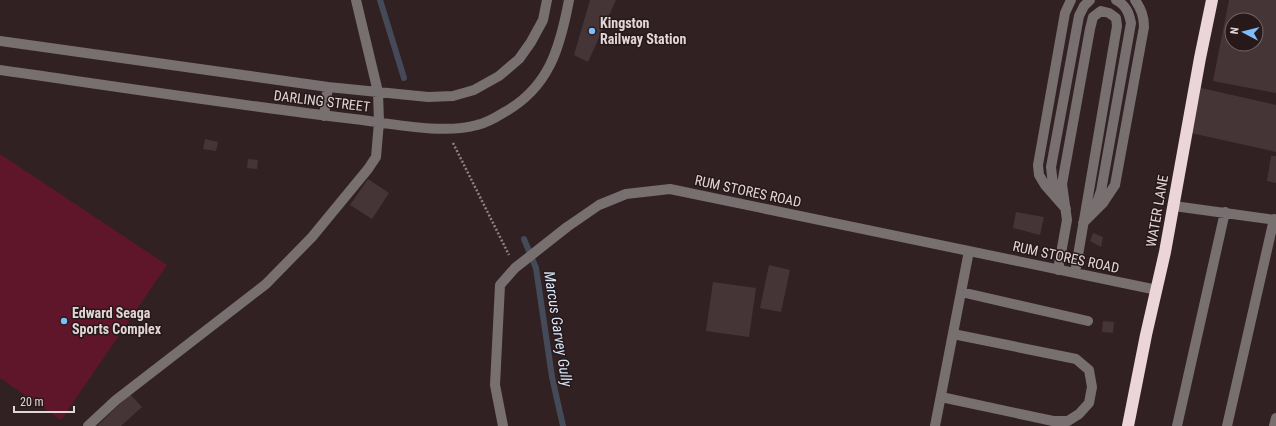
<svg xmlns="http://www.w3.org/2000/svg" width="1276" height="426" viewBox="0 0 1276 426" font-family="'Roboto Condensed',sans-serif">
  <rect width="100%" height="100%" fill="#312123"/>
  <path fill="#60162a" d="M 0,154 L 167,265 L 61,420 L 0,378 Z"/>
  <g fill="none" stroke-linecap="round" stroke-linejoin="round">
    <path stroke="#444a58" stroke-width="6" d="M 380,0 L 404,78
      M 524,239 L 536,268 L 552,377 L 563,426"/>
  </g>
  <path fill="#463537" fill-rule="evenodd" d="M 590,0 L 616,0 L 588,62 L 574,55 Z
    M 1229,0 L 1276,0 L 1276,93 L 1213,81 ZM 1232,20 L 1256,20 L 1256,44 L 1232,44 Z
    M 1201,88 L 1276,105 L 1276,152 L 1191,133 Z
    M 205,139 L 218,142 L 216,151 L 203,149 Z
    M 1271,156 L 1276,156 L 1276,183 L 1267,181 Z
    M 248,159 L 258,160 L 257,169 L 247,168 Z
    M 368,179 L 389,193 L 372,219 L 350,205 Z
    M 1016,212 L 1044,217 L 1040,235 L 1013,228 Z
    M 1093,233 L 1103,237 L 1101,247 L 1090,241 Z
    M 769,265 L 790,270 L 781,312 L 760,308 Z
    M 713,282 L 756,288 L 749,337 L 706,331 Z
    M 1103,321 L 1114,322 L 1113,333 L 1102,332 Z
    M 130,394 L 142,407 L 121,426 L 97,426 Z"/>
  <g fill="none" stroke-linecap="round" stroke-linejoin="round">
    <path stroke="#8f8183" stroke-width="2.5" stroke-dasharray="2 2" stroke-linecap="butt" d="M 453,143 L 509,255"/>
    <path stroke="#786f70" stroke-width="10" d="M 0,41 L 328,87 L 428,97 L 453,96 L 474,90 L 499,76 L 519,59 L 531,42 L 543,20 L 547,0
      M 0,70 C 118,87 236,105 354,119 C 389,123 444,135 477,125 C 486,123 495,118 503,113 C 549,88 560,48 569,0
      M 324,116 L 328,87
      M 1057,195 L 1053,185 L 1051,167 L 1079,16 L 1084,6 L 1090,0
      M 1174,206 L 1276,220
      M 1095,208 L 1101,191 L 1131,23 C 1129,13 1126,5 1116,0
      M 1066,209 L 1045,185 L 1039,175 L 1038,165 L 1065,13 L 1071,0
      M 1083,223 L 1103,203 L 1115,185 L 1144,27 C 1144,16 1141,9 1135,0
      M 1058,270 L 1067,220 L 1062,184 L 1090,29 L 1093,17 L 1101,11 L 1109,13 L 1116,18 L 1117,26 L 1075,273
      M 961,292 L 1088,321
      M 941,397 L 1053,421 L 1068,421 L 1079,414 L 1089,403 L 1092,387 L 1089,370 L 1076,359 L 953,334
      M 88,426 L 116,400 L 266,284 L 312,237 L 368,169 L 376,157 L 379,122 L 378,92 L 356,0
      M 503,426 L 495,385 L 500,285 L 515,268 L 567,227 L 599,205 L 626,194 L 670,189 L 1157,290
      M 935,426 L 969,251
      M 1177,426 L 1225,212
      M 1227,426 L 1274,219
      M 1274,426 L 1276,418"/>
    <path stroke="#ecd5d8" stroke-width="12" d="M 1128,426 L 1146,335 L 1165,252 L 1200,58 L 1212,0"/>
  </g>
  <g fill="#7fbdf9" stroke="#27181a" stroke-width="1.5">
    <circle cx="592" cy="31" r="4"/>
    <circle cx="64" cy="321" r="4"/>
  </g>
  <g text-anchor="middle" stroke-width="3" stroke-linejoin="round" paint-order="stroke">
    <g font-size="14" font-weight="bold" fill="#e1d5d7" stroke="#27181a" text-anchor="start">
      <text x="600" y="28">Kingston<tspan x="600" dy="16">Railway Station</tspan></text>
      <text x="72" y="318">Edward Seaga<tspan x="72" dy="16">Sports Complex</tspan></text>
    </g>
    <g font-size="14" fill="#e1d5d7" stroke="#27181a">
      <text transform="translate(322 101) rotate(7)" y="5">DARLING STREET</text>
      <text transform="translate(748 191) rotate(12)" y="5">RUM STORES ROAD</text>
      <text transform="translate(1157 211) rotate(-80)" y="5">WATER LANE</text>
      <text transform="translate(1066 257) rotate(12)" y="5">RUM STORES ROAD</text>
    </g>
    <g font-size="15" font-style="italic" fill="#d3e5f8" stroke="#27181a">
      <text transform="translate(558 329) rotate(81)" y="5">Marcus Garvey Gully</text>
    </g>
  </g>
  <g transform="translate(1244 32) rotate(277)"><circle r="19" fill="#27181a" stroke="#716466"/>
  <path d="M0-3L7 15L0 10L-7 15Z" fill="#7fbdf9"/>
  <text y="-6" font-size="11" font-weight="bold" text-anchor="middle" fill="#e1d5d7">N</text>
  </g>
  <path d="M14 406v6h60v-6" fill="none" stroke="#e1d5d7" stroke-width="2"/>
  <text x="20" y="406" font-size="12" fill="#e1d5d7" stroke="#27181a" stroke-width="3" paint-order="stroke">20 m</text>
</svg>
